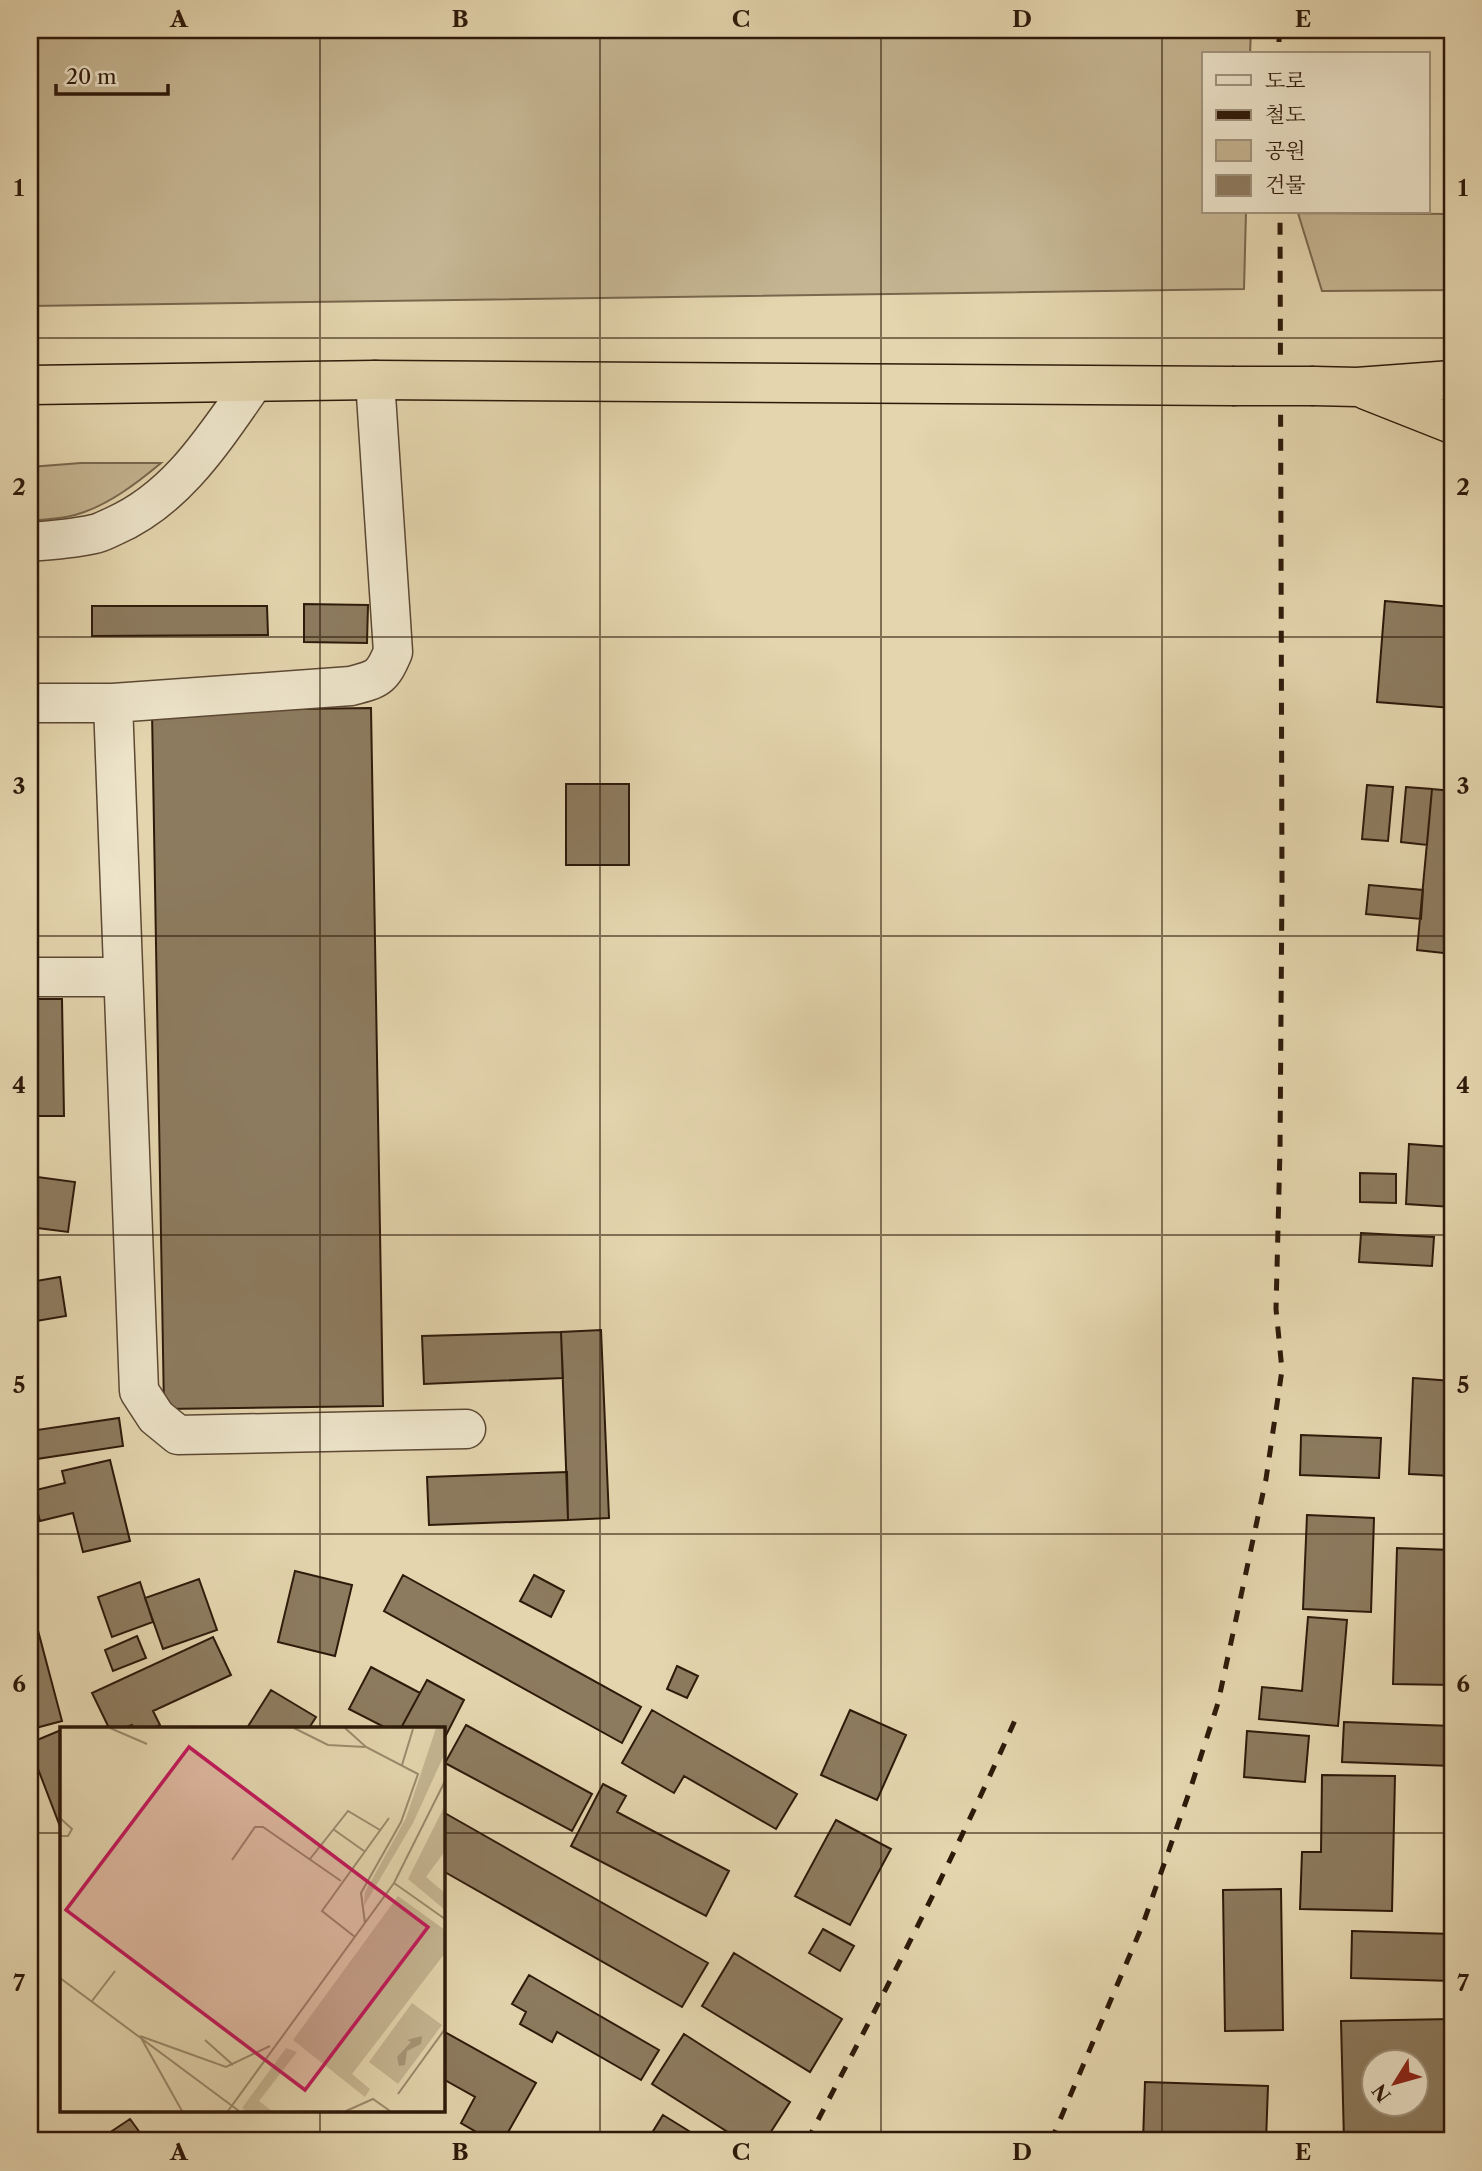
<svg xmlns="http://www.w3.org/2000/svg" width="1482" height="2171" viewBox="0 0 1482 2171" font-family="'Libre Caslon Text','Noto Serif KR',serif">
  <rect width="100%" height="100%" fill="#e4d5ae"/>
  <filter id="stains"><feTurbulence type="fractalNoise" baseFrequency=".00286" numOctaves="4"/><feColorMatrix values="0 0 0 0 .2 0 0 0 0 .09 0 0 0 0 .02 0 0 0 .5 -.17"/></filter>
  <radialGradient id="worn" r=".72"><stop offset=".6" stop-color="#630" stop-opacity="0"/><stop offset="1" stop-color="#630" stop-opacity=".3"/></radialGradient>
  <path fill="#c5b592" stroke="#7a674e" stroke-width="2" d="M 30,30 L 1251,30 L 1250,54 L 1204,54 L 1204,212 L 1246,212 L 1244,289 L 30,306 Z
    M 1298,213 L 1452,214 L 1452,290 L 1322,291 Z
    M 81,463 L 161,463 C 136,484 107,506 75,515 C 61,519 44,519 30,521 L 30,467 Z"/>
  <path fill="#8d7b5f" stroke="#2e190a" stroke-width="2" fill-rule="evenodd" d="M 1385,601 L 1452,607 L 1452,708 L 1377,702 Z
    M 304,604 L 368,605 L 367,643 L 304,642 Z
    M 92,606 L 267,606 L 268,635 L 92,636 Z
    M 371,708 L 383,1406 L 164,1409 L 152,711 Z
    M 566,784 L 629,784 L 629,865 L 566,865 Z
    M 1367,785 L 1393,787 L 1388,841 L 1362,839 Z
    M 1406,787 L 1432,789 L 1427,845 L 1401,842 Z
    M 1432,789 L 1452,791 L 1452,954 L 1417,950 Z
    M 1369,885 L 1423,890 L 1421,919 L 1366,914 Z
    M 30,999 L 62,999 L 64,1116 L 30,1116 Z
    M 1409,1144 L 1452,1147 L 1452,1207 L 1406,1204 Z
    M 1360,1173 L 1396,1174 L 1396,1203 L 1360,1202 Z
    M 30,1176 L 75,1182 L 68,1232 L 30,1227 Z
    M 1361,1233 L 1434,1237 L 1432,1266 L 1359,1262 Z
    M 60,1277 L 66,1316 L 30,1322 L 30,1282 Z
    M 601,1330 L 609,1518 L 568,1520 L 561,1332 Z
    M 561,1332 L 563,1378 L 424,1384 L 422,1336 Z
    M 1413,1378 L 1452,1381 L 1452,1476 L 1409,1474 Z
    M 119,1418 L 123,1446 L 30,1460 L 30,1431 Z
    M 1301,1435 L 1381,1438 L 1379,1478 L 1300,1475 Z
    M 110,1460 L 130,1541 L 83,1552 L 73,1513 L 40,1521 L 32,1491 L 65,1483 L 62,1471 Z
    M 567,1472 L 568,1520 L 429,1525 L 427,1477 Z
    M 1307,1515 L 1374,1518 L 1371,1612 L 1303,1609 Z
    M 1397,1548 L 1452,1550 L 1452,1685 L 1393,1684 Z
    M 295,1571 L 352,1585 L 335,1656 L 278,1642 Z
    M 403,1575 L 641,1707 L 622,1743 L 384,1611 Z
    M 534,1575 L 564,1591 L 551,1617 L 520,1601 Z
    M 199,1579 L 217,1630 L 163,1649 L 145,1598 Z
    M 140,1582 L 153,1622 L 112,1637 L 98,1597 Z
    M 1308,1617 L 1347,1620 L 1338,1726 L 1259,1719 L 1262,1687 L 1302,1691 Z
    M 36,1623 L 62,1721 L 32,1729 L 30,1722 L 30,1625 Z
    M 137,1636 L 146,1658 L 113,1671 L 105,1650 Z
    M 213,1637 L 231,1675 L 153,1711 L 160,1725 L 153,1728 L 133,1728 L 132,1725 L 123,1728 L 109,1728 L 92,1693 Z
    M 677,1666 L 698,1676 L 687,1698 L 667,1689 Z
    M 371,1667 L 420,1693 L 401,1728 L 386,1728 L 349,1709 Z
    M 427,1680 L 464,1700 L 443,1741 L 443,1728 L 401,1728 Z
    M 271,1690 L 316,1717 L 309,1728 L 247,1728 Z
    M 652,1710 L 797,1794 L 776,1829 L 684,1776 L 674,1793 L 622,1763 Z
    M 850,1710 L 906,1735 L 877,1800 L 821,1775 Z
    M 1344,1722 L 1452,1726 L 1452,1766 L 1342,1762 Z
    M 466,1725 L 592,1794 L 572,1831 L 445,1763 Z
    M 61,1730 L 61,1829 L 30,1748 L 30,1743 Z
    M 1247,1731 L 1309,1736 L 1305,1782 L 1244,1777 Z
    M 1322,1775 L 1395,1776 L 1392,1911 L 1300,1909 L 1302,1852 L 1321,1852 Z
    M 603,1784 L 626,1796 L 617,1812 L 729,1871 L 706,1916 L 571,1846 Z
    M 443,1812 L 708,1963 L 682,2007 L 443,1871 Z
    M 836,1820 L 891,1849 L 850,1925 L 795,1896 Z
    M 1281,1889 L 1283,2030 L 1225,2031 L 1223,1890 Z
    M 823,1929 L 854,1946 L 840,1971 L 809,1953 Z
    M 1352,1931 L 1452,1934 L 1452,1981 L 1351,1978 Z
    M 734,1953 L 842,2019 L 810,2072 L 702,2006 Z
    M 529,1975 L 659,2050 L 641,2080 L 557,2032 L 552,2042 L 520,2024 L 526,2012 L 512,2004 Z
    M 1452,2019 L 1452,2141 L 1344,2141 L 1341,2021 ZM 1374,2062 L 1416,2062 L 1416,2104 L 1374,2104 Z
    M 443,2031 L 536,2083 L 503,2141 L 492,2141 L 461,2123 L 475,2097 L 443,2079 Z
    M 684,2034 L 790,2102 L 765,2141 L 742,2141 L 652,2084 Z
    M 1145,2082 L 1268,2086 L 1266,2141 L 1143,2141 Z
    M 663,2115 L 705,2141 L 647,2141 Z
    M 130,2119 L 146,2141 L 97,2141 Z"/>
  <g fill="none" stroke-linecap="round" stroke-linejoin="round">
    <g stroke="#5c4833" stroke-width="41">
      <path id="minor" d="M 30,542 C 51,540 73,539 94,534 C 100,533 107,529 114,526 C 178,498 215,437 254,382
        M 30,703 L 113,703 L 351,686 C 378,679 382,678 393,652 L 375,380
        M 113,703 L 139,1391 L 156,1417 L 178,1435 L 466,1429
        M 30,977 L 123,977"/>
    </g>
    <g stroke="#2e190a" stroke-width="41">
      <path id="highway" d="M 30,385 L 375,380 L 1232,386
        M 1314,386 L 1357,387 L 1452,380
        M 1366,390 L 1452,424"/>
    </g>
    <use href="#minor" stroke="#ede4ca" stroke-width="38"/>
    <use href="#highway" stroke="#e4d5ae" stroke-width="38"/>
    <path stroke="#2e190a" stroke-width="5" stroke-dasharray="12 12" stroke-linecap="butt" d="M 1279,30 L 1279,54
      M 807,2141 C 880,2002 952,1862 1016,1718
      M 1051,2141 L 1143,1924 L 1190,1790 L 1218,1703 L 1266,1479 L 1282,1370 L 1276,1309 L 1280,1149 L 1282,882 L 1280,212"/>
    <g stroke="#2e190a" stroke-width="41" stroke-linecap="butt">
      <path id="highway-bridge" d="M 1232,386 L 1314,386"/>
    </g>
    <use href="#highway-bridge" stroke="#e4d5ae" stroke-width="38"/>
  </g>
  <path fill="none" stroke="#2e190a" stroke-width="2" stroke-opacity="0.55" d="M 320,30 L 320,1728M 600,30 L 600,2141M 881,30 L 881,2141M 1162,30 L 1162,2141M 30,338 L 1452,338M 30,637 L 1452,637M 30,936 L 1452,936M 30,1235 L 1452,1235M 30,1534 L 1452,1534M 30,1833 L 61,1833M 443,1833 L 1452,1833M 320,2110 L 320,2141"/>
  <g transform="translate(60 1727)">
    <rect width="385" height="385" fill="#e4d5ae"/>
    <path d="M 376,1 L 385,1 L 385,26 L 353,96 L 304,179 L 305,165 L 346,91 ZM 385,78 L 385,124 L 366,150 L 385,166 L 385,183 L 348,152 ZM 338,169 L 385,203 L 385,226 L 292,347 L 310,362 L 305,370 L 233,313 ZM 352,276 L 382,298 L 338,357 L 309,335 ZM 226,321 L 237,325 L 199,374 L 212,384 L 186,384 L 182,381 Z" fill="#c5b592"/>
    <path d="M 362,309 L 361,317 L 347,324 L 345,338 L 339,339 L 337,330 L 351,315 L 347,313 Z" fill="#a69576"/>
    <path fill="none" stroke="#9b8a6c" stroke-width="2" d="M 50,1 L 87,17M 234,1 L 268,18 L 305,20M 285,1 L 306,20 L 358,47 L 341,95 L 301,166 L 305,196M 342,38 L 353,2M 0,91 L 12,102 L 8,109 L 0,109M 273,102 L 304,124M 250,132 L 288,84 L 320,103M 172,133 L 195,100 L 203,100 L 281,154M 334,156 L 385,192M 295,210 L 262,184 L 329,91M 0,251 L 179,384M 32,274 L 55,244M 80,309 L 166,340 L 210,319M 80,309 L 122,384M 145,313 L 173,338M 338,367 L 385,302M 168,384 L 334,156 L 385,54M 286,384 L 313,372 L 330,384"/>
    <path fill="#c2185b" fill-opacity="0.15" stroke="#c2185b" stroke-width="3.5" d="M 129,20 L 368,200 L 245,363 L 6,183 Z"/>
    <rect width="385" height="385" fill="none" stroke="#2e190a" stroke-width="3.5"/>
  </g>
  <rect width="1482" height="2171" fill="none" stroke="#e4d5ae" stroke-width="77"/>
  <rect x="1202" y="52" width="228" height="161" fill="#ede4ca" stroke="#a1937d" stroke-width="2"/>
  <rect x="1216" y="75" width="35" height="10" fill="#ede4ca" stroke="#a1937d" stroke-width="2"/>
  <text x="1265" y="88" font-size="21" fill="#2e190a">도로</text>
  <rect x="1216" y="110" width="35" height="10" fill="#2e190a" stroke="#a1937d" stroke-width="2"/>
  <text x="1265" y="122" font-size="21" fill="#2e190a">철도</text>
  <rect x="1216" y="140" width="35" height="21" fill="#c5b592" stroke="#a1937d" stroke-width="2"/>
  <text x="1265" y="158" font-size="21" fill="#2e190a">공원</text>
  <rect x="1216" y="175" width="35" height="21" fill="#8d7b5f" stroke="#a1937d" stroke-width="2"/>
  <text x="1265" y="192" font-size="21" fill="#2e190a">건물</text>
  <g transform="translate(1395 2083) rotate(233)"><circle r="33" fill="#ede4ca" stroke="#a1937d" stroke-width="2"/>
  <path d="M0-5L12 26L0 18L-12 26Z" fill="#8f2418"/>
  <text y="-10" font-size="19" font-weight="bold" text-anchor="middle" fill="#2e190a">N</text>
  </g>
  <path d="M56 84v10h112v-10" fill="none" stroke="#2e190a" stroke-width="3.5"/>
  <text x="66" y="84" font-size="21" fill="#2e190a" stroke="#ede4ca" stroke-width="5" paint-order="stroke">20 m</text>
  <rect x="38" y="38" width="1406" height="2094" fill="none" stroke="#2e190a" stroke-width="2.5"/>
  <g font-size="23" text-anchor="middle" font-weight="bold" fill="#2e190a">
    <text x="179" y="27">A</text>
    <text x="460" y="27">B</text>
    <text x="741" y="27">C</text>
    <text x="1022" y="27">D</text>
    <text x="1303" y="27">E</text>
    <text x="19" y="196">1</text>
    <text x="1463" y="196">1</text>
    <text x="19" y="495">2</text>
    <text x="1463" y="495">2</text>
    <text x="19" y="794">3</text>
    <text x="1463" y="794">3</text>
    <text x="19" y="1093">4</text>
    <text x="1463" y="1093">4</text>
    <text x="19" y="1393">5</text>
    <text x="1463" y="1393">5</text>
    <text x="19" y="1692">6</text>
    <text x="1463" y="1692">6</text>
    <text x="19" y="1991">7</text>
    <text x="1463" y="1991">7</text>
    <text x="179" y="2160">A</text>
    <text x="460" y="2160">B</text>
    <text x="741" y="2160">C</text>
    <text x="1022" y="2160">D</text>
    <text x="1303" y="2160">E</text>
  </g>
  <rect width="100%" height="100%" filter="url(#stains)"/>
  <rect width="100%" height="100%" fill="url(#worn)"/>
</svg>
